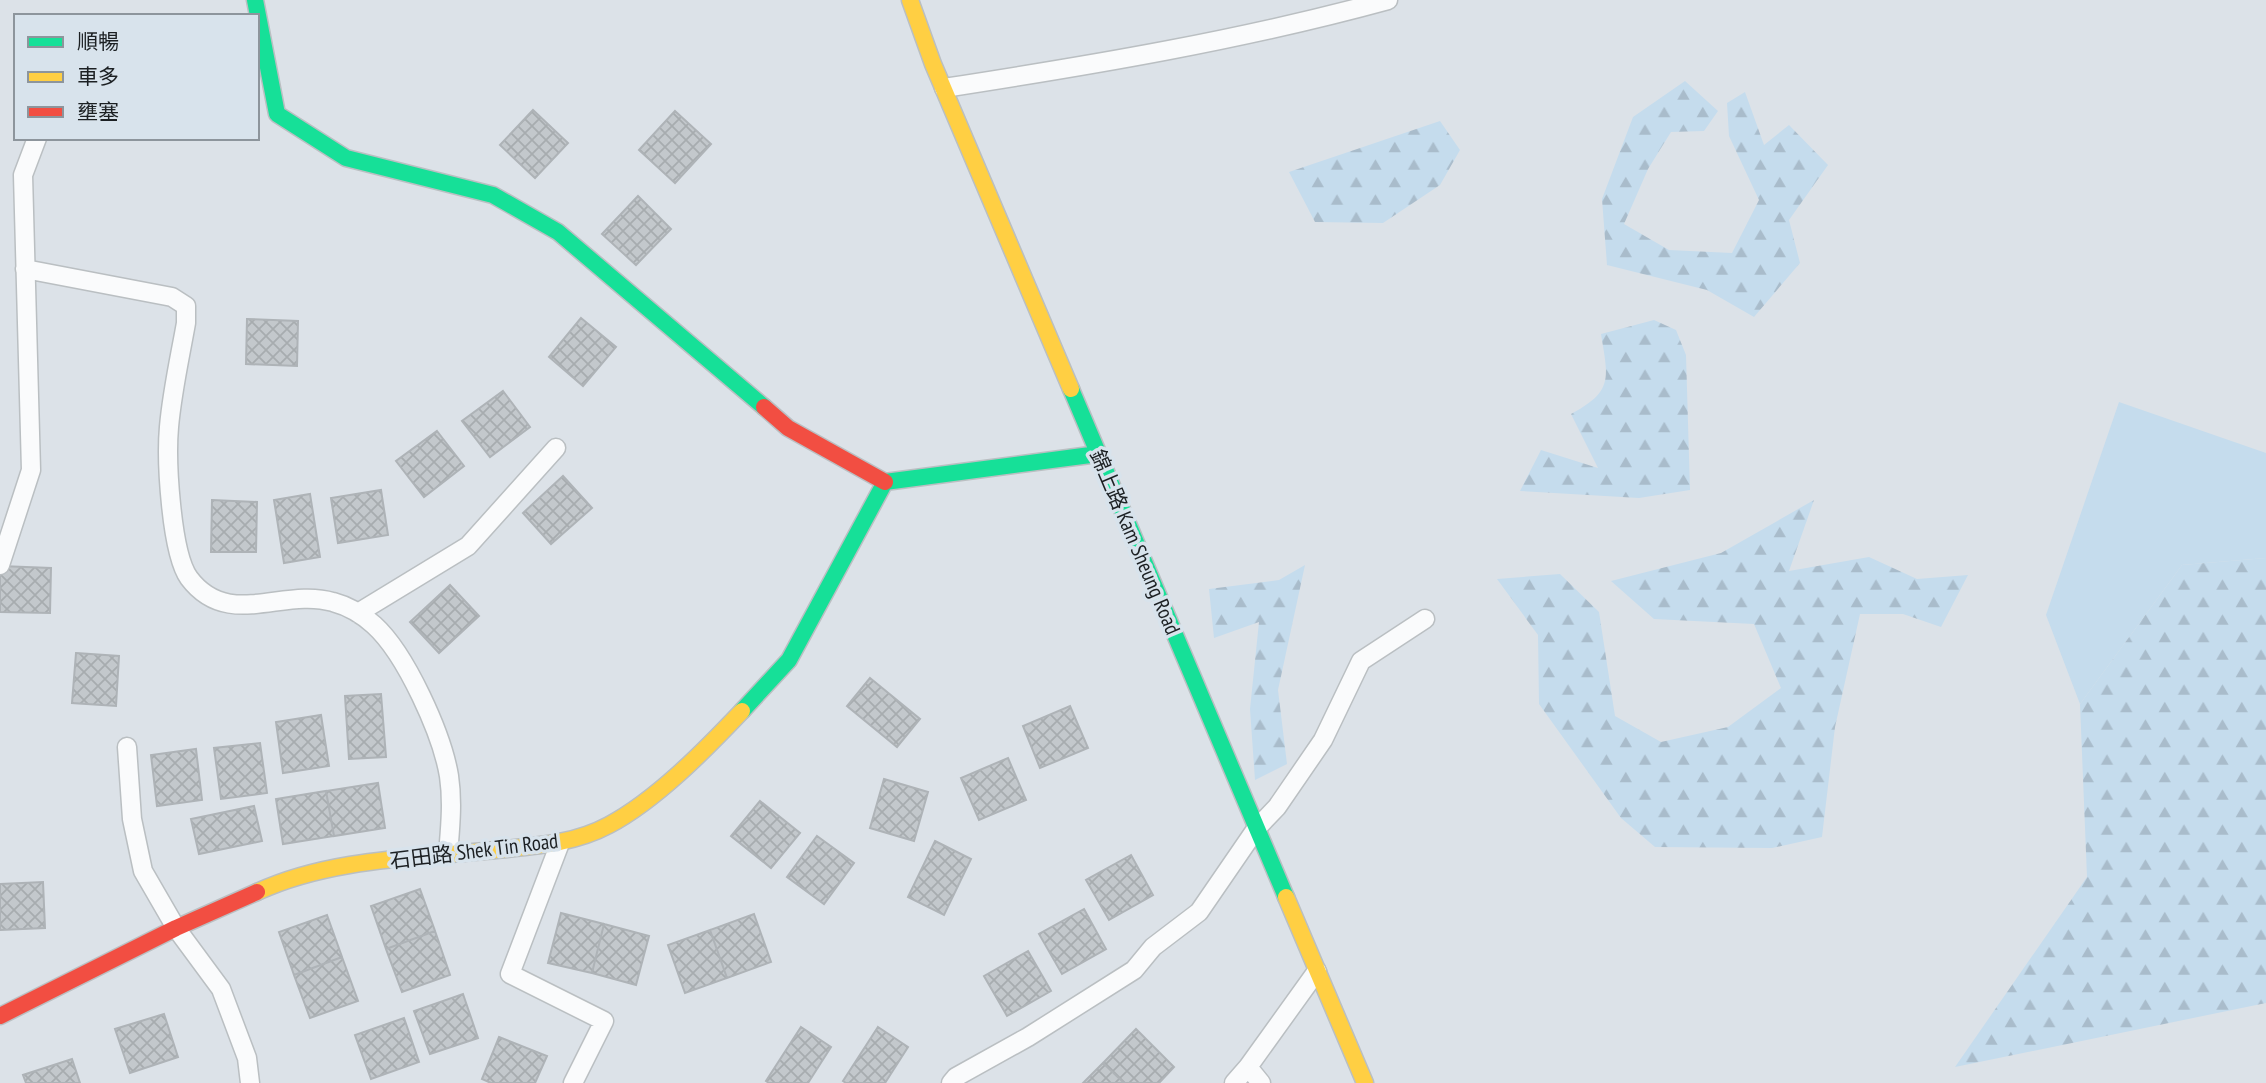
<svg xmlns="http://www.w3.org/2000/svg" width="2266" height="1083" viewBox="0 0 2266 1083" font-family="'PT Sans Narrow','Noto Sans TC',sans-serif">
  <defs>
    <pattern id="forest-firs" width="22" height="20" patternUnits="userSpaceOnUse" patternTransform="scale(1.75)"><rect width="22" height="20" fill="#c5dced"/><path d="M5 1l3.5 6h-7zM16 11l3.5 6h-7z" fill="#a9bccb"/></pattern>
    <pattern id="building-cross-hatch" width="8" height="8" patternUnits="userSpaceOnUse" patternTransform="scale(1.75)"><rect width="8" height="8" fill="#c3c8cc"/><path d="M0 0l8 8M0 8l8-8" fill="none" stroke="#a7acaf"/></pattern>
  </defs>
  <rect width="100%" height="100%" fill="#dce2e8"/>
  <path fill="#c5dced" d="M 2119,402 L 2266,453 L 2266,558 L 2182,565 L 2080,704 L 2046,615 Z"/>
  <path fill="url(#forest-firs)" d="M 1685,81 L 1718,111 L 1704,131 L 1671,132 L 1648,169 L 1624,224 L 1669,250 L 1732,253 L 1759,200 L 1729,136 L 1727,103 L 1745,92 L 1764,145 L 1789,125 L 1828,165 L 1789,220 L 1800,263 L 1754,317 L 1707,290 L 1607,265 L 1602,199 L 1633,117 Z
    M 1440,121 L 1460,150 L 1440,185 L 1383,223 L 1315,222 L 1289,172 Z
    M 1654,320 L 1676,330 L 1686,355 L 1690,490 L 1639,498 L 1520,491 L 1541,450 L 1598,468 L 1571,414 C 1614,391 1608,378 1601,334 Z
    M 1814,500 L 1789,571 L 1869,557 L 1917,579 L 1968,575 L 1941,627 L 1903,614 L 1860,614 L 1835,727 L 1822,837 L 1772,848 L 1655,847 L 1621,818 L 1539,704 L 1538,635 L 1497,579 L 1560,574 L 1599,612 L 1615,716 L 1661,742 L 1728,727 L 1781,688 L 1754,624 L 1654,619 L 1611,581 L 1721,553 Z
    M 2266,558 L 2266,1003 L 1955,1067 L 2087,877 L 2080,704 L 2182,565 Z
    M 1305,565 L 1278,690 L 1287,764 L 1255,780 L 1250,709 L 1259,622 L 1214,638 L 1209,589 L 1279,580 Z"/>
  <path fill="url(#building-cross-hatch)" stroke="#aeb3b7" stroke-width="2" d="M 533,110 L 568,143 L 535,178 L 500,145 Z
    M 675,111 L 711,144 L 675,183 L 639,150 Z
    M 638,196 L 671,229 L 636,265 L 602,234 Z
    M 581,318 L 616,347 L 583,386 L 549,357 Z
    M 247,319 L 298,321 L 297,366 L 246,364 Z
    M 503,391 L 530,427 L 490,457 L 462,421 Z
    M 437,431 L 464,466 L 424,497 L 396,461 Z
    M 563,476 L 592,508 L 551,544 L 523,513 Z
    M 381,490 L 388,535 L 338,543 L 331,498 Z
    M 310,494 L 320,557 L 284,563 L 274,500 Z
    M 212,500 L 257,502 L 256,552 L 211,552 Z
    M 0,566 L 51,568 L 50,613 L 0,612 Z
    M 450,585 L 479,616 L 439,653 L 410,622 Z
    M 76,653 L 119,656 L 116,706 L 72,703 Z
    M 870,678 L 920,719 L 897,747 L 847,706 Z
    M 381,694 L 386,757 L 349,759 L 345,696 Z
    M 1070,706 L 1088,748 L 1040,768 L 1023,726 Z
    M 321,715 L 329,766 L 283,773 L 276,722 Z
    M 260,743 L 267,793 L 221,799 L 214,748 Z
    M 196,749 L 202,800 L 157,806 L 151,755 Z
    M 1008,758 L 1026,800 L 979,820 L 961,778 Z
    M 884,779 L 928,792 L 914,841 L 870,828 Z
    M 378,783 L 385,828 L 334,836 L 326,791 Z
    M 326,791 L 334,836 L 283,844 L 276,799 Z
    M 760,801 L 800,833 L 771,868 L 731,836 Z
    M 254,806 L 262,841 L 199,854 L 191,819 Z
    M 817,836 L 854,863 L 824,904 L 787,877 Z
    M 935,841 L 971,859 L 944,915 L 908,897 Z
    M 1131,855 L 1153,895 L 1109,920 L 1086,880 Z
    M 43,882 L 45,928 L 0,930 L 0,884 Z
    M 420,889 L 435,931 L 386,949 L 371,906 Z
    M 1084,909 L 1106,949 L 1062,974 L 1039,934 Z
    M 561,913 L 604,924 L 592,973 L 548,963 Z
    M 754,914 L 771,962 L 727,978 L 710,930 Z
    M 327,915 L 342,957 L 294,975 L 279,932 Z
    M 604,924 L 649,936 L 636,985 L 592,973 Z
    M 710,930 L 727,978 L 685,993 L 668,945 Z
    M 435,931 L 450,975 L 402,992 L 386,949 Z
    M 1028,951 L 1051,991 L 1007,1016 L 984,976 Z
    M 342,957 L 358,1001 L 310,1018 L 294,975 Z
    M 463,994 L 478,1038 L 430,1054 L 414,1011 Z
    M 164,1014 L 178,1057 L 130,1073 L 115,1029 Z
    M 404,1018 L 419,1062 L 371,1079 L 355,1035 Z
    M 801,1027 L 831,1047 L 808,1083 L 769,1083 L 766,1081 Z
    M 878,1027 L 908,1047 L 885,1083 L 846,1083 L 843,1081 Z
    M 1136,1029 L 1174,1067 L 1159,1083 L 1124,1083 L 1103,1063 Z
    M 499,1037 L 547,1056 L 535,1083 L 491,1083 L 482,1079 Z
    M 72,1059 L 80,1083 L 26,1083 L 23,1075 Z
    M 1103,1063 L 1124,1083 L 1083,1083 Z"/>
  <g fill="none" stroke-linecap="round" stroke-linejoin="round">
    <g stroke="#babfc2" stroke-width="21">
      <path id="lane" d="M 944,88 C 1093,65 1242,40 1388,0
        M 25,269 L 172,297 L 186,306 L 186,323 C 180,357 172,392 169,427 C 166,460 171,553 189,578 C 228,630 283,587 333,602 C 348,606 363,615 374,625 C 406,654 442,734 449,776 C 453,803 450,829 448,855
        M 0,565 L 31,470 L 23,175 L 37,138
        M 358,613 L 468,546 L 556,448
        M 127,747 L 132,819 L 143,871 L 176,928 L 221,989 L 247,1058 L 250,1083
        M 560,843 L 510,974 L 604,1021 L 573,1083
        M 1248,1067 L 1261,1083
        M 951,1083 L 956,1077 L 1028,1037 L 1134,970 L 1153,947 L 1199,912 L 1256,829 L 1277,807 L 1323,740 L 1361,661 L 1425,619
        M 1234,1083 L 1248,1067 L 1317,971"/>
    </g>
    <g stroke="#babfc2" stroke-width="19">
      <path id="fast" d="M 255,0 L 277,114 L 346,158 L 493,195 L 558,232 L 764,407
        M 1071,389 L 1286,897
        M 742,711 L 789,660 L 885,482 L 1098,454"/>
    </g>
    <g stroke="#babfc2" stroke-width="19">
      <path id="slow" d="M 910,0 L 933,64 L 1071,389
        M 257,892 C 330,858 417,858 496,850 C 534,846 574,844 609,825 C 656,800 705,750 742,711
        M 1286,897 L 1365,1083"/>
    </g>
    <g stroke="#babfc2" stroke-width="19">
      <path id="jam" d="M 764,407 L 788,428 L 885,482
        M 0,1016 L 176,928 L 257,892"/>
    </g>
    <use href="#lane" stroke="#fafbfc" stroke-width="18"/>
    <use href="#fast" stroke="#16e098" stroke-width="16"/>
    <use href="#slow" stroke="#ffcf43" stroke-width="16"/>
    <use href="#jam" stroke="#f24e42" stroke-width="16"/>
  </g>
  <g text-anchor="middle" stroke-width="7" stroke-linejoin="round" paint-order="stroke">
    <g font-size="21" fill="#1c2023" stroke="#d8e3ec">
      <text transform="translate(1135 542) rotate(67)" y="7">錦上路 Kam Sheung Road</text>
      <text transform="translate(474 851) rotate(-7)" y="7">石田路 Shek Tin Road</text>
    </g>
  </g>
  <rect x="14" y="14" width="245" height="126" fill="#d8e3ec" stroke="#8d959c" stroke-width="2"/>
  <rect x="28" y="37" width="35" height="10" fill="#16e098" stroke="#8d959c" stroke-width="2"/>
  <text x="77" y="49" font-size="21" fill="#1c2023">順暢</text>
  <rect x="28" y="72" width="35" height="10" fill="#ffcf43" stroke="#8d959c" stroke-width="2"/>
  <text x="77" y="84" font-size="21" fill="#1c2023">車多</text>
  <rect x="28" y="107" width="35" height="10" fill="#f24e42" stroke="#8d959c" stroke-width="2"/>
  <text x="77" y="119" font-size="21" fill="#1c2023">壅塞</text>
</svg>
